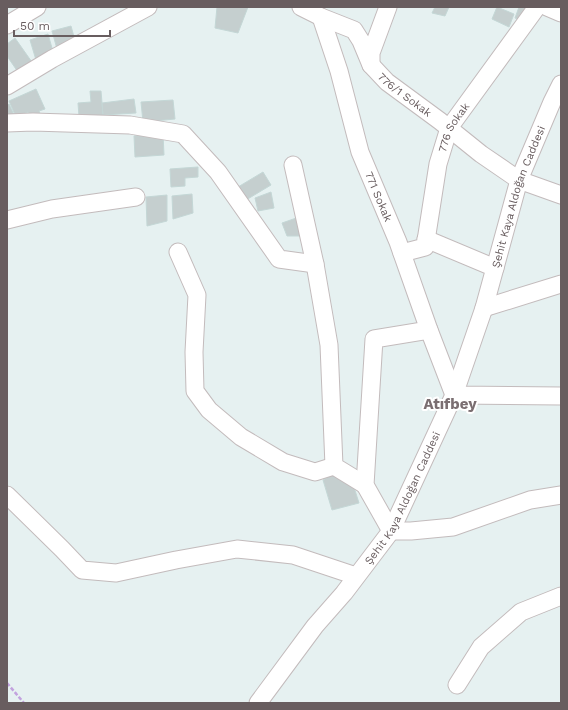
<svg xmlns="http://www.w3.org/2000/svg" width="568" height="710" viewBox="0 0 568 710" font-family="'Work Sans',sans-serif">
  <rect width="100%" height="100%" fill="#e6f1f1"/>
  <path fill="#c5cfcf" stroke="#c4d7d6" d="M 217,7 L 248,7 L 238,33 L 215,28 Z
    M 435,7 L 449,7 L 445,16 L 432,13 Z
    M 497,7 L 514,14 L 509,27 L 492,19 Z
    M 519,7 L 528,7 L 522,21 L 515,18 Z
    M 71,26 L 76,44 L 57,49 L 52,31 Z
    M 48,34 L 54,55 L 36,60 L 30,40 Z
    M 15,38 L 34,65 L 20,75 L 7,56 L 7,44 Z
    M 36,89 L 45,109 L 39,111 L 42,118 L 32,119 L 28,112 L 16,117 L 9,101 Z
    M 90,91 L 101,91 L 103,115 L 79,117 L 78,103 L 91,102 Z
    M 134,99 L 136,113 L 103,115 L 102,103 Z
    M 173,100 L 175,119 L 143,122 L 141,102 Z
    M 9,104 L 17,121 L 7,121 L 7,106 Z
    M 163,134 L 164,155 L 135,157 L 134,136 Z
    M 198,167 L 198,177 L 185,178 L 185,186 L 171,187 L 170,169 Z
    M 263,172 L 271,185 L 246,200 L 238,187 Z
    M 271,192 L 274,208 L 258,211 L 255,198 Z
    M 192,194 L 193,213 L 173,219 L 172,196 Z
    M 167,195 L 167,221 L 147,226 L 146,197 Z
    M 302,216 L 307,236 L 287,236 L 282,223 Z
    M 332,475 L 352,481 L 359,503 L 332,510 L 323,480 Z"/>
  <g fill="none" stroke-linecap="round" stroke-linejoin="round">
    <g stroke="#c3bbbc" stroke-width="19">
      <g id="minor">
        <path id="s1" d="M 301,7 L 321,17 L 354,30 L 361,41 L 371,65 L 387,82 L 440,121 L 481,154 L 519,180 L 561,195"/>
        <path d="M 547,7 L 561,13"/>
        <path id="s2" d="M 321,17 L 339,71 L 360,152 L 398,242 L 429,330 L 454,395 L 561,396"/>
        <path d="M 7,25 L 37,7"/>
        <path d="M 371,65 L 371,53 L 388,7"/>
        <path d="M 7,86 L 52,59 L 148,7"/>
        <path d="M 7,123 L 33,122 L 130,125 L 183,134 L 218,172 L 279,259 L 315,264"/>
        <path d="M 293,165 L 315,264 L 329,345 L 334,466 L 365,485"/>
        <path d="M 7,220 L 52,209 L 136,197"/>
        <path d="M 426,239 L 495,268"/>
        <path d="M 178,252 L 197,295 L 194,352 L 195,391 L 209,410 L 241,437 L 283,462 L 315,472 L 334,466"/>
        <path id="s3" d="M 402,253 L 425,247 L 438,164 L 449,128 L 537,7"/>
        <path d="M 484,308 L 561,284"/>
        <path d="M 429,330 L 374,339 L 365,485 L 391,531 L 411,531 L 453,527 L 530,500 L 561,495"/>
        <path d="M 7,495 L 62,549 L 82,570 L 116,573 L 176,560 L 237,549 L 293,555 L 356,576"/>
        <path d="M 457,685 L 481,647 L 521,612 L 561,596"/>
        <path id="s4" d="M 258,703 L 315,626 L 344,593 L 391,531 L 454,395 L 484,308 L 519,180 L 552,102 L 561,84"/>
      </g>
    </g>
    <path stroke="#c2a2de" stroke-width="2.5" stroke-dasharray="4 2" stroke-linecap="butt" d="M 7,683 L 24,703"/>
    <use href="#minor" stroke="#fff" stroke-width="17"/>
  </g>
  <g text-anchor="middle" stroke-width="4" stroke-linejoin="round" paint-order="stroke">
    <g font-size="11" fill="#685d5f" stroke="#fff">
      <text dy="4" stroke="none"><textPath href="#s1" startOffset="142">776/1 Sokak</textPath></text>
      <text dy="4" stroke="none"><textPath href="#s3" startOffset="148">776 Sokak</textPath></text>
      <text dy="4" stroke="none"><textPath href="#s2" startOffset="189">771 Sokak</textPath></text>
      <text dy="4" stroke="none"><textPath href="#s4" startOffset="576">Şehit Kaya Aldoğan Caddesi</textPath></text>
      <text dy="4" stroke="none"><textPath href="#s4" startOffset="252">Şehit Kaya Aldoğan Caddesi</textPath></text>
    </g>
    <g font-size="15" font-weight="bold" fill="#7a6e71" stroke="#fff">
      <text x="450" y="409">Atıfbey</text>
    </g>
  </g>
  <rect width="568" height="710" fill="none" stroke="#685d5f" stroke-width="16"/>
  <path d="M14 30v6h96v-6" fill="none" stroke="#685d5f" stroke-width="2"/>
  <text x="20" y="30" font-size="12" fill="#685d5f" stroke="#ffffff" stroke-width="3" paint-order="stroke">50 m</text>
</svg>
